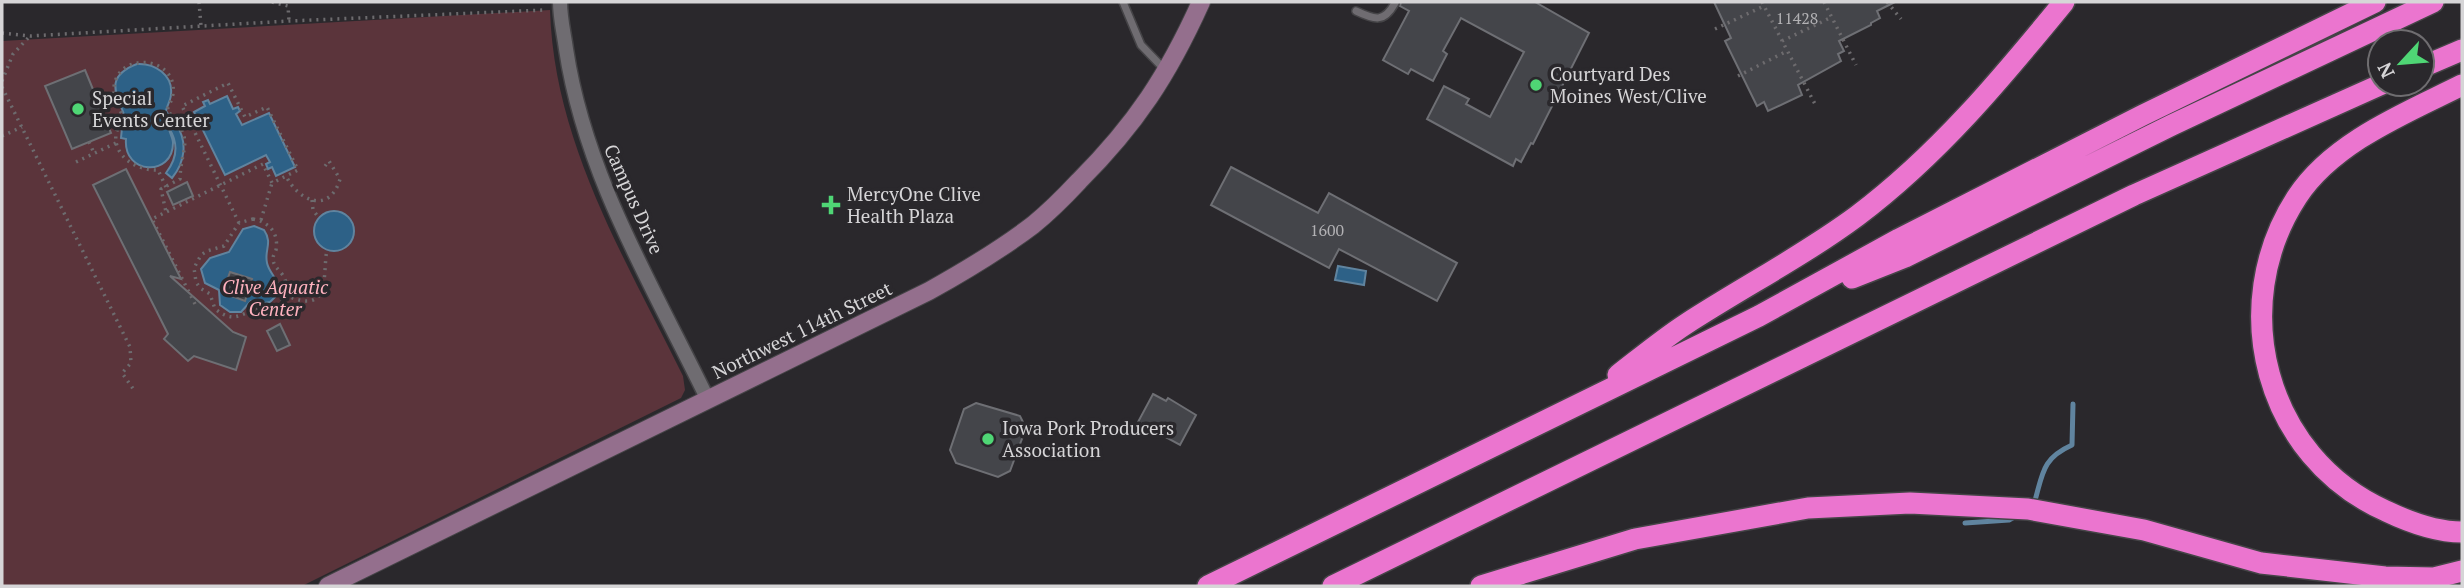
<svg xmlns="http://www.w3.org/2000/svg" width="2464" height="588" viewBox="0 0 2464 588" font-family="'PT Serif',serif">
  <rect width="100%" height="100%" fill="#2a282c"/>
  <path fill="#5b343b" d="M 550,10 C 554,143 626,260 683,376 L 685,390 L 681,398 L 302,586 L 2,586 L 2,41 Z"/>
  <path fill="#2d6187" stroke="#60849f" stroke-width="2" d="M 137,64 C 155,63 173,75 171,94 C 171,100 167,105 166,111 C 169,116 173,119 176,124 C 188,142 185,162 172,178 L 166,173 C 177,159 179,144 169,128 C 169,132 173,138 173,143 C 173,177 123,175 126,139 L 121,138 L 122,128 L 127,128 C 127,105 95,80 137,64 Z
    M 227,96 L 233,109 L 238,107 L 240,111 L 236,114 L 242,125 L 269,113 L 295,167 L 276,176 L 272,167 L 268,169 L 266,164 L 270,162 L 266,155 L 225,175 L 194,112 L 205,106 L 203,102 L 208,100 L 210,104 Z
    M314 231a20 20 0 1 1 40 0a20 20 0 1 1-40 0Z
    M 254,226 L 264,230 C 273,243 264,250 267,263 C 270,276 281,279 278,294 L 270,302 L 259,304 L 251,301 L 241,312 L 230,312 L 220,305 L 219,290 L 205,283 L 201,269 L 210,258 L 229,252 L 243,229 Z
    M 1338,266 L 1366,271 L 1364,285 L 1335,280 Z"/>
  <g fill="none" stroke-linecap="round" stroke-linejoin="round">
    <path stroke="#60849f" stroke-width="5" d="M 2034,504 C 2043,474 2041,459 2072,445 L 2073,404
      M 1965,523 L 2009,520 L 2018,515"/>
  </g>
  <path fill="#44454a" stroke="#6e6f74" stroke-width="2" d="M 1401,2 L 1535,2 L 1589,33 L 1533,144 L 1531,143 L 1521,162 L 1516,159 L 1513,166 L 1427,119 L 1444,86 L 1469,99 L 1466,104 L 1490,117 L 1524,52 L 1461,18 L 1443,51 L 1447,54 L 1433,81 L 1411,69 L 1408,74 L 1383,60 L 1409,11 L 1400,6 Z
    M 1714,2 L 1895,2 L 1877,11 L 1880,18 L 1871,23 L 1871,25 L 1839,41 L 1844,51 L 1838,54 L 1841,61 L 1798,85 L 1802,95 L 1768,111 L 1764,102 L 1757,106 L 1725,41 L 1731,38 Z
    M 85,70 L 111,133 L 72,149 L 45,86 Z
    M 1231,167 L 1318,213 L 1329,193 L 1457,263 L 1437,301 L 1339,249 L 1329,268 L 1211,205 Z
    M 126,169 L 181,279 L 170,276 L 233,332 L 246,337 L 236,370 L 194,356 L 188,361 L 164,339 L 168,334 L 93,185 Z
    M 187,182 L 193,196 L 173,205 L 167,192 Z
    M 230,272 L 252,279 L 245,301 L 223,293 Z
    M 280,324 L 290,345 L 277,351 L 267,331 Z
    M 1153,394 L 1166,401 L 1168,398 L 1196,415 L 1180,445 L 1138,422 Z
    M 976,403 L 1020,416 L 1026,428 L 1010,471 L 998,477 L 956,463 L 950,450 L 964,409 Z"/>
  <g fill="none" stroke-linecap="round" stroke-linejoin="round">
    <g stroke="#454447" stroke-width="10">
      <path id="lane" d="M 1123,2 L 1141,45 L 1166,71
        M 1356,11 C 1375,20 1384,23 1395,3"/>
    </g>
    <g stroke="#454447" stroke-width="17">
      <path id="street" d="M 560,2 C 560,18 564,34 566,49 C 585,176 653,286 708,400"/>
    </g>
    <g stroke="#454447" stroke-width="20">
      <path id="secondary" d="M 328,586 L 929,291 C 965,271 1000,250 1033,225 C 1049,212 1065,196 1079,181 C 1136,124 1168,75 1201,2"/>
    </g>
    <g stroke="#454447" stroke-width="24">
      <path id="highway" d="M 2422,67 L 2462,50
        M 2462,85 C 2406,113 2333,142 2297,197 C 2226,306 2265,457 2386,511 C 2409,522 2436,532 2462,532
        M 1852,278 L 1905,257 L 2172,125 L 2433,2
        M 1618,375 C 1640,358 1663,339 1686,324 C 1743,287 1803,256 1857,216 C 1938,155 2001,79 2064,2
        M 1208,586 L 1759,316 L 1899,239 L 2143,115 L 2375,2
        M 1333,586 L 2134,195 L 2382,84
        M 1481,586 L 1635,539 L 1808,508 L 1910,503 L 2028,509 L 2144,530 L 2261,563 L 2385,577 L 2434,578 L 2462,571"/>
    </g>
    <path stroke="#6d6b6e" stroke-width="3.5" stroke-dasharray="2 5" stroke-linecap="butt" d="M 199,2 L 201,26
      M 272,2 L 288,6 L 289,21
      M 1762,2 L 1816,106
      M 1824,2 L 1856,65
      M 1887,2 L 1901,19
      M 1715,29 L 1764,6
      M 2,33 L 30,36 L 289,21 L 545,10
      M 1782,41 L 1832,17
      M 1738,76 L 1787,51
      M 2,81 L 13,54 L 30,36
      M 2,87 L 130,347 L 131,363 L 122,373 L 134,390
      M 2,136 L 22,127
      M 89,142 L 94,153
      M 76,162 L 116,143
      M 166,187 L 158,170 C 138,171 113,157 116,134 C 117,128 122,125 124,119 C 121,110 114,103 114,94 C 110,51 178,53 173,94 C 172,100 169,105 167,110 C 196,143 181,144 180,179 L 161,189 L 166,212
      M 312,200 L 313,210 L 319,218
      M 253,219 C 269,222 279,233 276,250 C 274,255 273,255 273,260 C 274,266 278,269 282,274 C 291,286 285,303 271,309 C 265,312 261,309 255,310 C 237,315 234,323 215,309 L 210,294 L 200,288 L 196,282 L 194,268 L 201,255 L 207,251 L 224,246 L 239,223 Z
      M 261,220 L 272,183
      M 239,223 L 182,106 L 228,83 L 245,117 L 267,107 L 298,170 L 286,176
      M 285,295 C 332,316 322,277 327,249
      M 195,304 L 152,219 L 263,164 L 272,183 L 286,176 C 299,202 330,214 340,179 L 329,161 L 325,166"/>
    <use href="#lane" stroke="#6f6c71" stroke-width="7"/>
    <use href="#street" stroke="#6f6c71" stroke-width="14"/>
    <use href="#secondary" stroke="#946f8d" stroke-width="18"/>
    <use href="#highway" stroke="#eb75cf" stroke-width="21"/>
  </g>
  <g fill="#4fd675" stroke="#2a282c" stroke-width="2.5">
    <circle cx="1536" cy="85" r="7"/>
    <circle cx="78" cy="109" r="7"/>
    <path d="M827.5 194.5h7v7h7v7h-7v7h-7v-7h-7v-7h7z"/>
    <circle cx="988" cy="439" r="7"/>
  </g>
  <g text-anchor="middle" stroke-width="7" stroke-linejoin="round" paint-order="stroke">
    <g font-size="16" fill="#b2b1b4">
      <text x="1797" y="24">11428</text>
      <text x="1327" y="236">1600</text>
    </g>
    <g font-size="19" fill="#d6d5d7" stroke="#2a282c" text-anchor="start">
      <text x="1550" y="81">Courtyard Des<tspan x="1550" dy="22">Moines West/Clive</tspan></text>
      <text x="92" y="105">Special<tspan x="92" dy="22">Events Center</tspan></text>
      <text x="847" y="201">MercyOne Clive<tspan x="847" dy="22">Health Plaza</tspan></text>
      <text x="1002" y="435">Iowa Pork Producers<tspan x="1002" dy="22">Association</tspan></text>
    </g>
    <g font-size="19" fill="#d6d5d7" stroke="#2a282c">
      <text transform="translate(634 199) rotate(66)" y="7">Campus Drive</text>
      <text transform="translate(802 330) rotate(-26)" y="7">Northwest 114th Street</text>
    </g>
    <g font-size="19" font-style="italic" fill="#ffb2bf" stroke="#2a282c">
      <text x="275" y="294">Clive Aquatic<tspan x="275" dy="22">Center</tspan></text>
    </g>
  </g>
  <rect width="2464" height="588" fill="none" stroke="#d6d5d7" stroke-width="7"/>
  <g transform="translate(2401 63) rotate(244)"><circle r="33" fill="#2a282c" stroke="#6f6d70" stroke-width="2"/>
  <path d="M0-5L12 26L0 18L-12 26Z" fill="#4fd675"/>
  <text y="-10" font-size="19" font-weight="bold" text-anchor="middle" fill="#d6d5d7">N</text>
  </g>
</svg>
